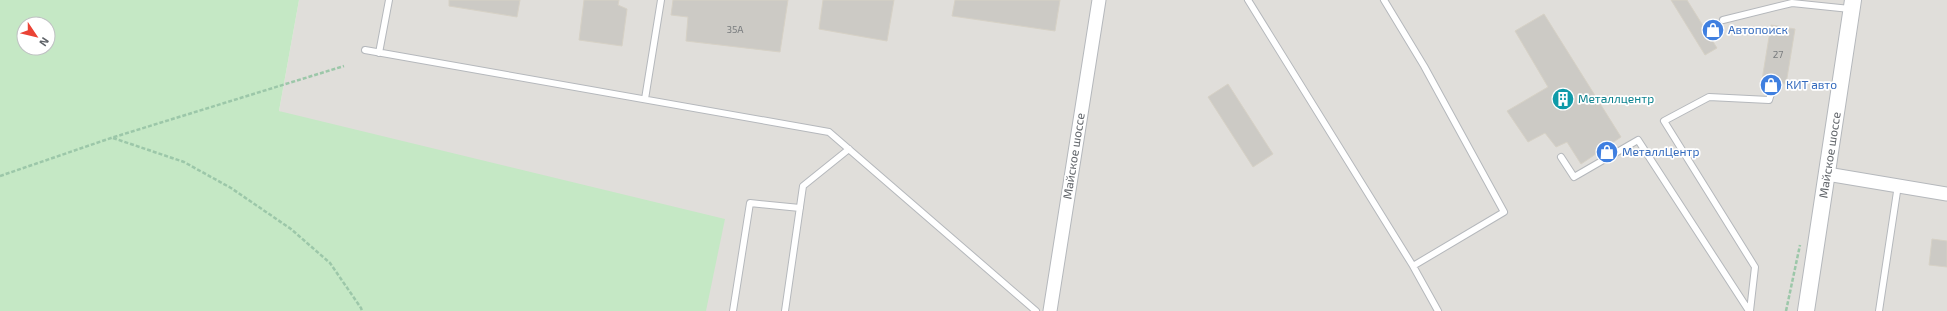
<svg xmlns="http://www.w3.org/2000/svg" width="1947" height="311" viewBox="0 0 1947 311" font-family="'Exo 2',sans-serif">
  <rect width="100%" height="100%" fill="#f1efe8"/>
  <path fill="#e0deda" d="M 299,0 L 1947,0 L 1947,311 L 706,311 L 279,111 Z"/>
  <path fill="#c5e8c5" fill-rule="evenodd" d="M 0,0 L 299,0 L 279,111 L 725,219 L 706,311 L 0,311 ZM 24,24 L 48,24 L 48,48 L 24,48 Z"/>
  <path fill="#cccac5" stroke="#d6d1c6" d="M 449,0 L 520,0 L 517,17 L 449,6 Z
    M 584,0 L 619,0 L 618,5 L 627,9 L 622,46 L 579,40 Z
    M 673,0 L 788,0 L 780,52 L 686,41 L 688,17 L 671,15 Z
    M 823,0 L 894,0 L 887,41 L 819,29 Z
    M 955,0 L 1060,0 L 1055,31 L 952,16 Z
    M 1671,0 L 1687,0 L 1717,48 L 1705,55 Z
    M 1544,14 L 1621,137 L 1581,164 L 1567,142 L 1556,147 L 1545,133 L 1528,142 L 1507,111 L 1548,87 L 1515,31 Z
    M 1771,25 L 1795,29 L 1786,84 L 1778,83 L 1775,80 L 1770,82 L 1762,80 Z
    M 1228,84 L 1273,154 L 1253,167 L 1208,97 Z
    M 1932,239 L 1947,241 L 1947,267 L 1929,265 Z"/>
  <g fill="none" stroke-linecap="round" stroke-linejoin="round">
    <g stroke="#b5b8bc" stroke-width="8">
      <path id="service" d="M 1248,0 L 1413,266 L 1438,311
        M 1384,0 L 1424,66 L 1504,212 L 1413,266
        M 1723,20 L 1792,3 L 1850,9
        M 365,50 L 829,132 L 1036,311
        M 379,53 L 389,0
        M 645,99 L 661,0
        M 1561,157 L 1574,177 L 1638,140 L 1749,311
        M 733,311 L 750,203 L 800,208
        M 785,311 L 803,186 L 849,149
        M 1750,311 L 1755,267 L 1664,121 L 1709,97 L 1769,100 L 1774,84
        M 1879,311 L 1898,185"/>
    </g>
    <g stroke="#b5b8bc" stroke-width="15">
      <path id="minor" d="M 1827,174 L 1947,194
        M 1050,311 L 1099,0"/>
    </g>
    <g stroke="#b5b8bc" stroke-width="18">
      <path id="tertiary" d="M 1806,311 L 1853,0"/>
    </g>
    <path stroke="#9cc7a9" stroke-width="2.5" stroke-dasharray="4 2" stroke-linecap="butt" d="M 113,138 L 184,162 L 231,188 L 291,229 L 330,263 L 361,308 L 362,311
      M 0,176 L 111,138 L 344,66
      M 1786,311 L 1800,245"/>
    <use href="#service" stroke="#fff" stroke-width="6"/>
    <use href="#minor" stroke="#fff" stroke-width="13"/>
    <use href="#tertiary" stroke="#fff" stroke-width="16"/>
  </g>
  <defs>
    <g id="shop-disc" transform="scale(1.15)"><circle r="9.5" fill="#3f7fe0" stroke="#fff"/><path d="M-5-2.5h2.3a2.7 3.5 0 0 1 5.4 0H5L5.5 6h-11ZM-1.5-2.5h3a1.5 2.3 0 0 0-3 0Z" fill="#fff"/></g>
    <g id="building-disc" transform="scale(1.15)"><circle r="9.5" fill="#0f9aa8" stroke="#fff"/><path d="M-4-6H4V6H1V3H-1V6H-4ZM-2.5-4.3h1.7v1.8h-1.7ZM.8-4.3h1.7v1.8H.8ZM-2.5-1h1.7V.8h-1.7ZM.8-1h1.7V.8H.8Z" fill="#fff"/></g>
  </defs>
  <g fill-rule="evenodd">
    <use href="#shop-disc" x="1713" y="30"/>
    <use href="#shop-disc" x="1771" y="85"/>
    <use href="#building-disc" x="1563" y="99"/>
    <use href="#shop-disc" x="1607" y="152"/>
  </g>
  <g text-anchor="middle" stroke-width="3.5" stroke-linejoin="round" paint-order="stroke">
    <g font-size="10" fill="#7a7d7f">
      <text x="735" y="33">35А</text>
      <text x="1778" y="58">27</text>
    </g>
    <g font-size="12" fill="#366cbe" stroke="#fff" text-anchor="start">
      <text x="1728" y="34">Автопоиск</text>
      <text x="1786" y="89">КИТ авто</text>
      <text x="1622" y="156">МеталлЦентр</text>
    </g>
    <g font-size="12" fill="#0d838f" stroke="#fff" text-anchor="start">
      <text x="1578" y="103">Металлцентр</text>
    </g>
    <g font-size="12" fill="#5f6368" stroke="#fff">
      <text transform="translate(1830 155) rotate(-81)" y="4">Майское шоссе</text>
      <text transform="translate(1074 156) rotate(-81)" y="4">Майское шоссе</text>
    </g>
  </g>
  <g transform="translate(36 36) rotate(125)"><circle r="19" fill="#ffffff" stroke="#bfc1c3"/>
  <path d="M0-3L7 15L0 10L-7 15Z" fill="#ea4335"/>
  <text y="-6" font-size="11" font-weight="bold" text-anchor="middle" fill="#5f6368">N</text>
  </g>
</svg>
